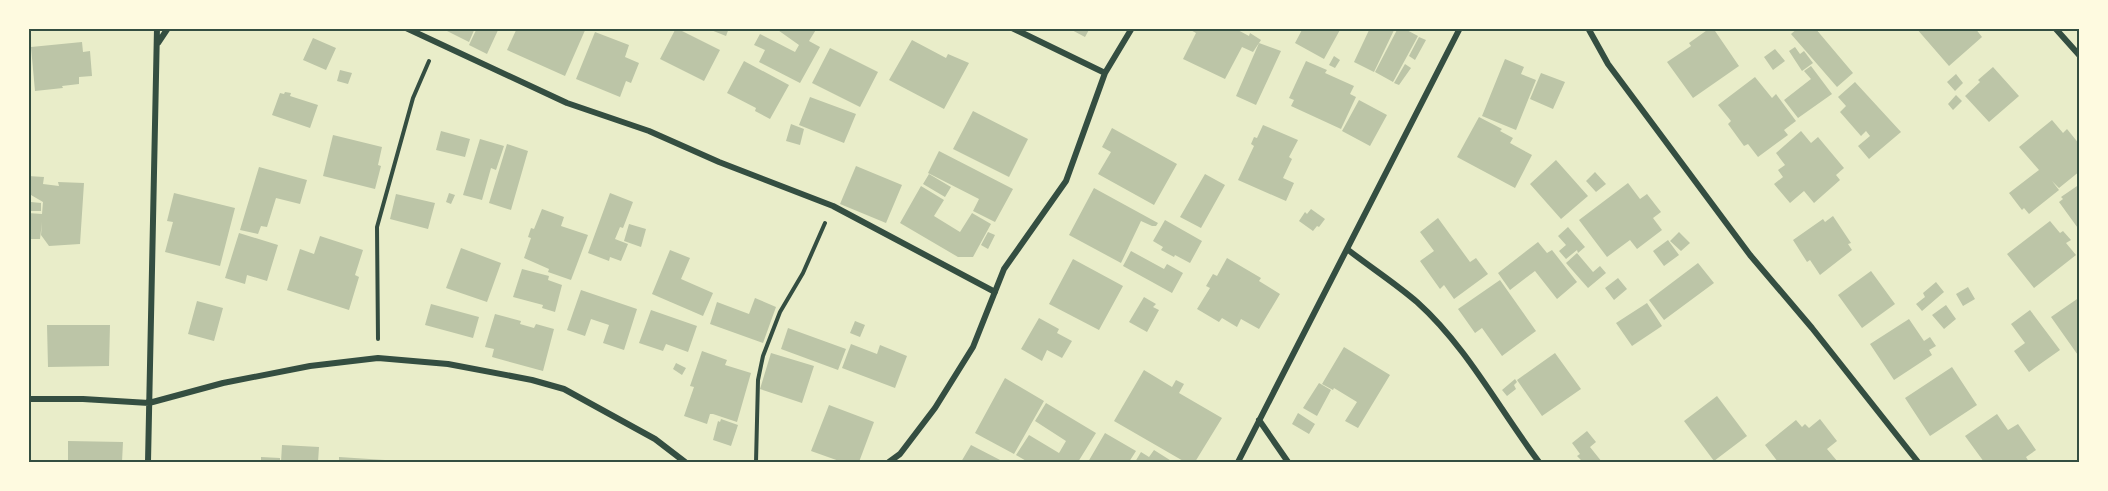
<svg xmlns="http://www.w3.org/2000/svg" width="2108" height="491" viewBox="0 0 2108 491" font-family="'Times New Roman',serif">
  <rect width="100%" height="100%" fill="#e9edc9"/>
  <path fill="#bcc5a7" d="M 441,28 L 475,28 L 469,42 Z
    M 477,28 L 499,28 L 487,54 L 469,45 Z
    M 517,28 L 586,28 L 565,76 L 507,50 Z
    M 676,28 L 720,50 L 704,81 L 660,59 Z
    M 712,28 L 729,28 L 726,36 L 711,30 Z
    M 775,28 L 817,28 L 809,41 L 820,47 L 800,83 L 759,62 L 765,50 L 754,45 L 760,34 L 795,52 L 799,45 Z
    M 1068,28 L 1090,28 L 1085,37 Z
    M 1187,28 L 1234,28 L 1249,36 L 1250,33 L 1261,40 L 1253,52 L 1242,47 L 1225,79 L 1183,59 L 1196,33 Z
    M 1303,28 L 1341,28 L 1324,59 L 1295,43 Z
    M 1370,28 L 1395,28 L 1374,72 L 1354,62 Z
    M 1398,28 L 1403,28 L 1418,36 L 1393,82 L 1375,72 Z
    M 1710,28 L 1713,28 L 1739,66 L 1693,98 L 1667,62 L 1691,46 L 1689,43 Z
    M 1798,28 L 1815,28 L 1853,73 L 1837,87 L 1791,34 Z
    M 1916,28 L 1975,28 L 1982,37 L 1949,66 Z
    M 595,32 L 629,45 L 625,57 L 639,63 L 631,83 L 626,81 L 620,97 L 576,79 Z
    M 1419,37 L 1426,40 L 1415,60 L 1409,56 Z
    M 313,38 L 336,48 L 326,70 L 303,60 Z
    M 912,40 L 946,58 L 948,54 L 969,63 L 944,109 L 889,80 Z
    M 82,42 L 83,52 L 90,51 L 92,76 L 79,77 L 79,84 L 62,86 L 63,88 L 35,91 L 31,47 Z
    M 1259,43 L 1281,51 L 1256,105 L 1236,96 Z
    M 1795,47 L 1800,54 L 1804,51 L 1813,63 L 1802,71 L 1789,51 Z
    M 830,48 L 878,72 L 860,107 L 812,83 Z
    M 1775,49 L 1785,61 L 1773,70 L 1764,57 Z
    M 1334,56 L 1340,60 L 1335,68 L 1329,65 Z
    M 1505,59 L 1524,67 L 1521,74 L 1536,80 L 1516,130 L 1482,116 Z
    M 744,61 L 789,85 L 770,119 L 755,111 L 756,108 L 727,93 Z
    M 1306,61 L 1327,70 L 1325,73 L 1354,86 L 1350,94 L 1356,97 L 1341,129 L 1291,106 L 1294,100 L 1289,98 Z
    M 1405,64 L 1411,68 L 1399,85 L 1394,83 Z
    M 1811,66 L 1832,94 L 1798,118 L 1784,100 L 1811,79 L 1804,71 Z
    M 1993,67 L 2019,96 L 1989,122 L 1965,96 L 1980,82 L 1978,80 Z
    M 340,70 L 352,73 L 348,84 L 337,81 Z
    M 1541,73 L 1565,82 L 1553,109 L 1530,99 Z
    M 1956,74 L 1963,83 L 1955,91 L 1947,82 Z
    M 1755,77 L 1772,98 L 1776,94 L 1796,121 L 1784,130 L 1788,135 L 1758,157 L 1748,144 L 1744,146 L 1728,124 L 1731,121 L 1718,105 Z
    M 1855,82 L 1901,132 L 1869,159 L 1858,146 L 1870,136 L 1866,131 L 1861,136 L 1840,112 L 1846,106 L 1838,97 Z
    M 285,92 L 291,93 L 290,96 L 318,105 L 310,128 L 272,115 L 280,93 L 284,94 Z
    M 1956,95 L 1962,101 L 1953,110 L 1948,104 Z
    M 810,97 L 856,114 L 844,143 L 799,125 Z
    M 1359,100 L 1387,115 L 1370,146 L 1342,131 Z
    M 973,111 L 1028,139 L 1009,177 L 953,149 Z
    M 1479,117 L 1502,129 L 1500,131 L 1513,138 L 1510,143 L 1532,155 L 1515,188 L 1457,157 Z
    M 2052,120 L 2063,133 L 2067,129 L 2080,145 L 2080,171 L 2059,188 L 2052,181 L 2059,190 L 2029,214 L 2024,208 L 2022,210 L 2009,193 L 2039,170 L 2019,147 Z
    M 791,124 L 804,129 L 800,145 L 786,141 Z
    M 1263,125 L 1298,140 L 1289,157 L 1292,159 L 1283,178 L 1294,183 L 1286,201 L 1238,180 L 1254,146 L 1251,144 L 1254,137 L 1257,138 Z
    M 1112,128 L 1177,164 L 1154,205 L 1098,174 L 1111,152 L 1102,147 Z
    M 441,131 L 470,139 L 465,157 L 436,150 Z
    M 1801,131 L 1811,143 L 1818,137 L 1844,168 L 1836,175 L 1840,180 L 1814,203 L 1804,191 L 1790,203 L 1774,184 L 1783,177 L 1778,170 L 1785,165 L 1776,153 Z
    M 333,135 L 382,147 L 378,165 L 381,166 L 375,189 L 323,176 Z
    M 480,139 L 504,146 L 496,170 L 491,168 L 482,200 L 463,195 Z
    M 507,144 L 528,151 L 511,210 L 489,203 Z
    M 939,151 L 1013,189 L 995,222 L 973,211 L 979,199 L 928,173 Z
    M 1556,160 L 1588,196 L 1561,219 L 1530,184 Z
    M 856,166 L 902,185 L 886,223 L 840,204 Z
    M 259,167 L 307,180 L 300,204 L 276,198 L 267,227 L 261,226 L 258,234 L 240,230 Z
    M 1595,172 L 1606,184 L 1596,192 L 1586,181 Z
    M 929,174 L 951,187 L 945,197 L 923,184 Z
    M 1205,174 L 1225,185 L 1201,228 L 1180,217 Z
    M 28,176 L 44,177 L 43,184 L 59,186 L 58,182 L 84,183 L 80,244 L 49,246 L 41,235 L 42,222 L 40,239 L 28,239 L 28,213 L 42,214 L 43,202 L 31,195 L 28,205 Z
    M 1628,183 L 1640,199 L 1647,194 L 1661,212 L 1653,218 L 1662,230 L 1637,249 L 1630,240 L 1607,257 L 1579,220 Z
    M 2080,184 L 2080,231 L 2059,202 L 2063,199 L 2061,197 Z
    M 921,186 L 944,200 L 934,216 L 960,232 L 972,213 L 991,224 L 973,257 L 958,257 L 900,223 Z
    M 1094,188 L 1158,223 L 1156,226 L 1152,226 L 1141,221 L 1121,263 L 1069,235 Z
    M 174,193 L 235,208 L 220,266 L 165,252 L 173,222 L 167,221 Z
    M 449,193 L 455,195 L 451,204 L 446,202 Z
    M 610,193 L 633,202 L 623,228 L 620,227 L 615,239 L 628,244 L 621,261 L 610,257 L 609,261 L 588,253 Z
    M 396,194 L 435,203 L 428,229 L 390,219 Z
    M 31,202 L 41,203 L 41,211 L 31,211 Z
    M 542,209 L 564,217 L 561,226 L 588,235 L 571,280 L 548,272 L 549,269 L 524,258 L 531,238 L 528,237 L 531,228 L 534,229 Z
    M 1311,209 L 1325,219 L 1319,227 L 1317,226 L 1313,231 L 1299,221 L 1305,212 L 1307,214 Z
    M 1833,216 L 1851,243 L 1848,244 L 1852,250 L 1820,275 L 1810,260 L 1807,262 L 1793,240 L 1823,219 L 1825,222 Z
    M 1438,218 L 1470,262 L 1476,258 L 1488,274 L 1454,299 L 1444,285 L 1440,289 L 1420,261 L 1434,251 L 1420,232 Z
    M 1165,220 L 1202,241 L 1190,263 L 1175,255 L 1174,257 L 1161,250 L 1163,247 L 1153,241 Z
    M 2050,221 L 2060,233 L 2063,231 L 2071,240 L 2066,243 L 2076,255 L 2034,288 L 2007,254 Z
    M 629,224 L 646,229 L 641,247 L 624,241 Z
    M 1568,227 L 1585,247 L 1578,253 L 1577,250 L 1566,259 L 1559,251 L 1566,245 L 1558,236 Z
    M 988,232 L 995,235 L 988,249 L 981,245 Z
    M 1679,232 L 1690,243 L 1681,251 L 1670,241 Z
    M 239,233 L 278,245 L 267,281 L 247,275 L 245,284 L 225,278 Z
    M 320,236 L 363,250 L 355,275 L 359,277 L 349,310 L 287,290 L 300,249 L 314,254 Z
    M 1668,240 L 1679,255 L 1664,266 L 1653,251 Z
    M 1538,242 L 1547,253 L 1552,250 L 1577,282 L 1557,299 L 1535,271 L 1510,290 L 1498,273 Z
    M 461,248 L 501,263 L 487,302 L 446,288 Z
    M 670,250 L 690,258 L 681,279 L 713,293 L 703,316 L 652,294 Z
    M 1131,251 L 1164,269 L 1167,264 L 1183,273 L 1172,293 L 1123,266 Z
    M 1577,253 L 1593,272 L 1600,266 L 1606,273 L 1588,288 L 1566,263 Z
    M 1227,258 L 1261,278 L 1259,281 L 1280,294 L 1259,329 L 1241,319 L 1237,327 L 1222,318 L 1219,322 L 1197,309 L 1210,288 L 1206,286 L 1213,274 L 1217,276 Z
    M 1073,259 L 1123,286 L 1099,330 L 1049,304 Z
    M 1698,263 L 1714,283 L 1664,320 L 1649,300 Z
    M 522,269 L 549,276 L 548,280 L 562,285 L 555,312 L 542,308 L 543,305 L 513,297 Z
    M 1871,271 L 1895,304 L 1862,328 L 1838,295 Z
    M 1618,278 L 1627,289 L 1614,300 L 1605,288 Z
    M 1500,280 L 1536,331 L 1502,356 L 1482,328 L 1475,333 L 1458,309 Z
    M 1936,282 L 1944,292 L 1922,311 L 1916,304 L 1925,297 L 1923,293 Z
    M 1968,287 L 1975,299 L 1963,306 L 1956,294 Z
    M 581,290 L 637,309 L 624,350 L 603,343 L 609,325 L 591,319 L 585,336 L 567,330 Z
    M 1144,297 L 1156,304 L 1153,307 L 1159,310 L 1147,332 L 1129,322 Z
    M 2080,297 L 2080,358 L 2051,317 Z
    M 755,298 L 776,307 L 763,343 L 710,324 L 717,302 L 749,314 Z
    M 197,301 L 223,308 L 214,341 L 188,334 Z
    M 1647,303 L 1662,326 L 1632,346 L 1616,323 Z
    M 431,304 L 479,317 L 473,338 L 425,325 Z
    M 1946,305 L 1956,319 L 1944,329 L 1932,315 Z
    M 651,310 L 697,326 L 688,352 L 666,344 L 663,351 L 639,343 Z
    M 2030,310 L 2060,350 L 2029,372 L 2014,351 L 2025,343 L 2011,324 Z
    M 495,314 L 521,321 L 520,324 L 534,328 L 536,324 L 554,329 L 543,371 L 492,357 L 494,349 L 485,347 Z
    M 1039,318 L 1059,329 L 1057,333 L 1072,341 L 1062,358 L 1047,350 L 1042,361 L 1021,349 Z
    M 1909,319 L 1924,341 L 1930,337 L 1936,346 L 1929,350 L 1932,355 L 1894,380 L 1870,344 Z
    M 855,321 L 865,325 L 860,337 L 850,333 Z
    M 47,325 L 110,325 L 109,366 L 48,367 Z
    M 788,328 L 846,349 L 838,370 L 781,349 Z
    M 851,344 L 877,354 L 880,345 L 907,356 L 895,388 L 842,368 Z
    M 1344,347 L 1390,375 L 1358,428 L 1345,421 L 1357,402 L 1334,388 L 1333,390 L 1322,384 Z
    M 702,351 L 727,360 L 725,365 L 751,373 L 737,422 L 713,414 L 710,414 L 707,424 L 684,416 L 694,387 L 690,386 Z
    M 771,353 L 814,366 L 802,403 L 760,389 Z
    M 1555,353 L 1581,389 L 1542,416 L 1517,380 Z
    M 676,363 L 686,368 L 682,375 L 673,369 Z
    M 1952,367 L 1977,405 L 1930,436 L 1905,398 Z
    M 1144,370 L 1172,387 L 1176,380 L 1184,384 L 1179,393 L 1222,418 L 1195,462 L 1185,462 L 1114,421 Z
    M 1005,378 L 1044,401 L 1014,454 L 975,433 Z
    M 1515,379 L 1517,382 L 1514,385 L 1516,389 L 1507,396 L 1502,390 Z
    M 1319,383 L 1331,390 L 1317,416 L 1303,408 Z
    M 1717,396 L 1747,436 L 1714,461 L 1684,421 Z
    M 1046,403 L 1096,433 L 1078,462 L 1028,462 L 1016,455 L 1029,435 L 1059,453 L 1066,441 L 1035,421 Z
    M 829,405 L 874,422 L 859,462 L 842,462 L 811,451 Z
    M 1298,413 L 1315,424 L 1309,434 L 1292,424 Z
    M 1997,414 L 2008,430 L 2018,424 L 2036,450 L 2026,457 L 2029,462 L 1984,462 L 1965,436 Z
    M 721,419 L 738,425 L 731,446 L 713,440 L 718,421 L 720,422 Z
    M 1820,419 L 1837,441 L 1827,449 L 1838,462 L 1778,462 L 1765,445 L 1796,420 L 1802,427 L 1805,424 L 1809,428 Z
    M 1587,431 L 1596,442 L 1590,447 L 1602,462 L 1583,462 L 1577,456 L 1580,454 L 1572,443 Z
    M 1105,433 L 1136,451 L 1129,462 L 1116,461 L 1115,462 L 1088,462 Z
    M 68,441 L 123,442 L 122,462 L 68,462 Z
    M 282,445 L 319,447 L 318,462 L 281,462 Z
    M 971,445 L 1004,462 L 961,462 Z
    M 1154,450 L 1173,462 L 1135,462 L 1141,452 L 1149,457 Z
    M 261,457 L 280,458 L 280,462 L 261,462 Z
    M 339,457 L 385,460 L 385,462 L 339,462 Z"/>
  <g fill="none" stroke-linecap="round" stroke-linejoin="round">
    <path stroke="#344e41" stroke-width="4" d="M 378,339 L 377,227 L 413,98 L 429,61
      M 756,462 L 758,380 L 763,356 L 780,312 L 803,273 L 825,223"/>
    <path stroke="#344e41" stroke-width="6" d="M 406,28 L 567,103 L 649,131 L 719,162 L 833,206 L 995,292
      M 1012,28 L 1105,73
      M 1588,28 L 1608,64 L 1750,255 L 1812,328 L 1918,462
      M 2055,28 L 2080,56
      M 158,43 L 168,28
      M 1347,249 C 1370,267 1395,283 1417,302 C 1467,347 1499,409 1539,462
      M 28,399 L 83,399 L 149,403 L 223,383 L 310,366 L 378,358 L 448,364 L 532,380 L 564,389 L 655,439 L 685,462
      M 1259,420 L 1288,462
      M 148,462 L 157,28
      M 889,462 L 900,454 L 935,408 L 973,347 L 1004,269 L 1066,181 L 1105,73 L 1132,28
      M 1238,462 L 1460,28"/>
  </g>
  <rect width="2108" height="491" fill="none" stroke="#fefae0" stroke-width="60"/>
  <rect x="30" y="30" width="2048" height="431" fill="none" stroke="#344e41" stroke-width="2"/>
</svg>
